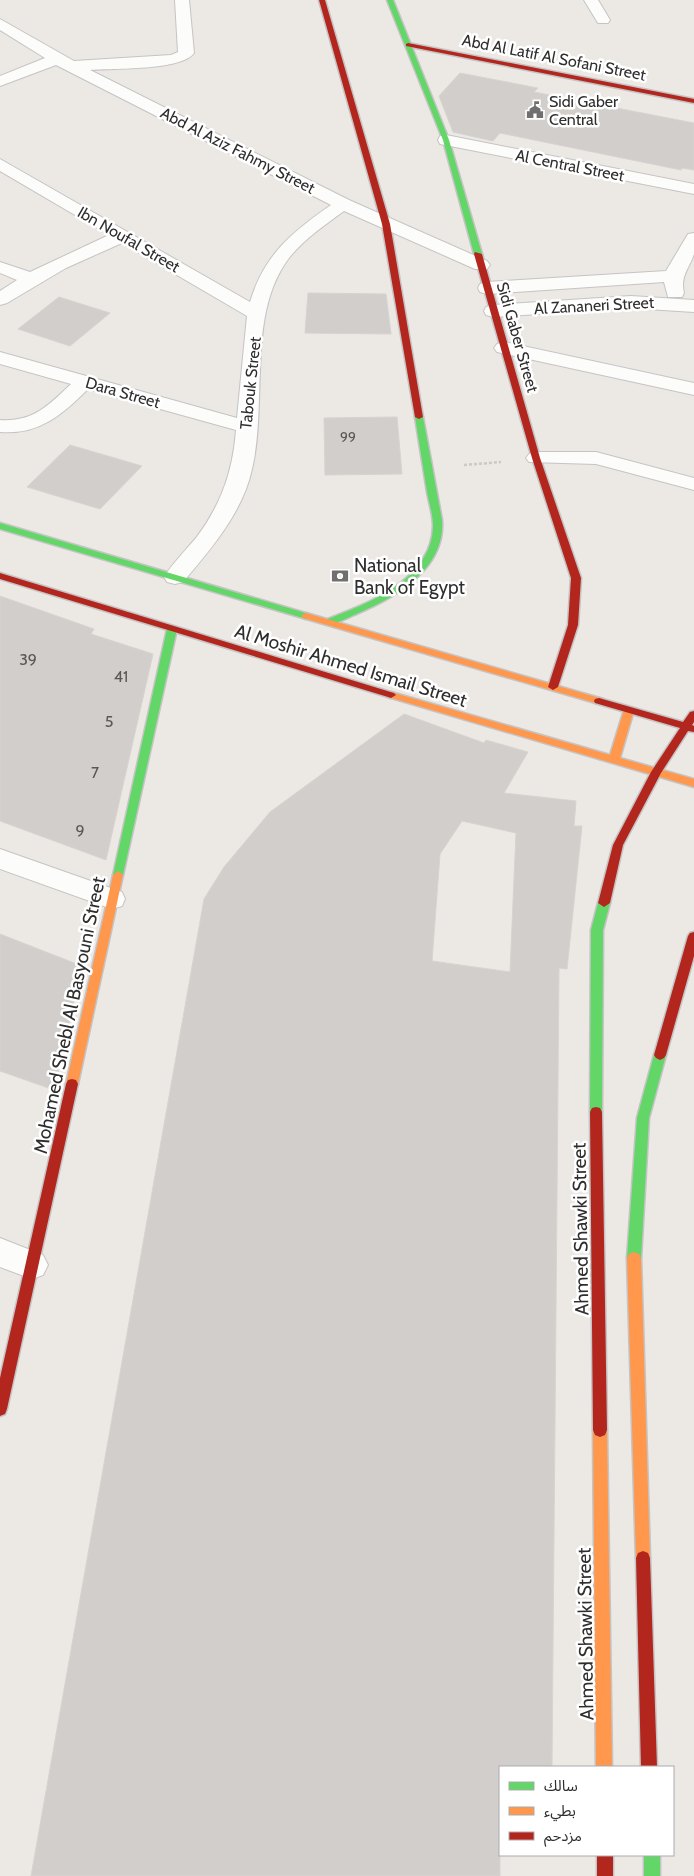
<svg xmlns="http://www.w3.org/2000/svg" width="694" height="1876" viewBox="0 0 694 1876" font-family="Cabin,'Noto Sans Arabic',sans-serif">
  <rect width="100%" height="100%" fill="#ece8e4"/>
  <path fill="#d1cecb" stroke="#d7d4d0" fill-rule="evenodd" d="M 460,73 L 538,88 L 534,92 L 694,123 L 694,170 L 682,168 L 681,170 L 500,133 L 493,141 L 453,132 L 439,96 Z
    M 308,293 L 386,294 L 391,334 L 305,333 Z
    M 59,297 L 110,313 L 70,346 L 18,329 Z
    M 397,417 L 402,474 L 325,475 L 324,418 Z
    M 70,445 L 142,466 L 100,509 L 27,487 Z
    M 0,596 L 94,629 L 91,634 L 153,654 L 106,860 L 0,821 Z
    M 404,714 L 484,743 L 486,740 L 528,752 L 504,793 L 576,801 L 574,826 L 582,826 L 567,969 L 559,968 L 552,1767 L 500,1767 L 500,1876 L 31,1876 L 204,899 L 224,867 L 270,812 ZM 462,821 L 516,833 L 510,972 L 432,961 L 440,854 Z
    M 0,934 L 82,966 L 54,1090 L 0,1071 Z"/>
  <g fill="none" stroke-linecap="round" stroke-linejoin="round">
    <g stroke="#c5c4c5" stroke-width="2">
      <path id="street" d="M 175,0 L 189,0 L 194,53 C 181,71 113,68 90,70 L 349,200 L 487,261 L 490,265 L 487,269 L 475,269 L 344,211 C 325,225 304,239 289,258 C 246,315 268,403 252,469 C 243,512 211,549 183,582 L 175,584 L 167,582 L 164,577 C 173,563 185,551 196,538 C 221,505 233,471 236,430 L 88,389 C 62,415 39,435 0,432 L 0,420 C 33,422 48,406 71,384 L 0,364 L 0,352 L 237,418 L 247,316 L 122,243 L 66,268 L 7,303 L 0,305 L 0,291 L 17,280 L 0,273 L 0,262 L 30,272 L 109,235 L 0,171 L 0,159 L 250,302 C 264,255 292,232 331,205 L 56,65 L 0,86 L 0,76 L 45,58 L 0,30 L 0,19 L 74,61 L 171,55 L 178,52 Z
        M 584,0 L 598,0 L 610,20 L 608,23 L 598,23 Z
        M 446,135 L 694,184 L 694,194 L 440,144 L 438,140 L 440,136 Z
        M 694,233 C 694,239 694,248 694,254 C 689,269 680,276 684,293 L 682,297 L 668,297 L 664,282 L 487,294 L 480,292 L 478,288 L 480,284 L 487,282 L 666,271 L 688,234 Z
        M 631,296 L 694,300 L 694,312 L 631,308 L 493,317 L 486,315 L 484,311 L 486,307 L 493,305 Z
        M 504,342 L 694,383 L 694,395 L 497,352 L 494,348 L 497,344 Z
        M 536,452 L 596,452 L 694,478 L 694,490 L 596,464 L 529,462 L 526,458 L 529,454 Z
        M 0,849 L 122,892 L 125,899 L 122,906 L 112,909 L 0,869 Z
        M 0,1238 L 43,1255 L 48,1265 L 43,1275 L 32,1279 L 0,1267 Z"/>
    </g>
    <g stroke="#c5c4c5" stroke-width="3">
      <path id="fast" d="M 387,0 L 393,0 L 449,140 L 482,254 L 481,256 L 474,254 L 443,140 Z
        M 416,415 L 419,415 L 423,417 L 442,520 C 446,570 393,599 354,615 C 345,619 333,626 325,624 L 325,620 C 367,604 432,580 433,526 C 433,515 429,503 427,492 C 423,467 419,442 415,417 Z
        M 0,523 L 309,614 L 311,616 L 306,619 L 303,618 L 0,529 Z
        M 172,626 L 177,629 L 123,875 L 118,879 L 113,875 L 167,629 Z
        M 604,899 L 610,903 L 603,930 L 602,1112 L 600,1116 L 596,1117 L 592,1116 L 590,1112 L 591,930 L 598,903 Z
        M 660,1050 L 664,1052 L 666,1055 L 649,1118 L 641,1258 L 639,1262 L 634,1264 L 629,1262 L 627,1258 L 637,1118 L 654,1055 L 656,1052 Z
        M 644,1855 L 660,1855 L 660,1876 L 644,1876 Z"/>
    </g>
    <g stroke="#c5c4c5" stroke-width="3">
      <path id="slow" d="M 306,613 L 603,699 L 604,701 L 599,704 L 303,618 L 301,616 Z
        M 391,692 L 610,755 L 624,710 L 625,708 L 633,708 L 634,710 L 620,758 L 694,779 L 694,787 L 388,697 L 386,695 Z
        M 118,871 L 123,875 L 78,1084 L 76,1088 L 72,1089 L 68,1088 L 66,1084 L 113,875 Z
        M 634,1252 L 639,1254 L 641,1258 L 650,1558 L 648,1563 L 643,1565 L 638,1563 L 636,1558 L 627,1258 L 629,1254 Z
        M 600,1423 L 605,1425 L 607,1430 L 612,1767 L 596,1767 L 593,1430 L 595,1425 Z"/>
    </g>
    <g stroke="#c5c4c5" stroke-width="3">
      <path id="jam" d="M 319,0 L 325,0 L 390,224 L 423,417 L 419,419 L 415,417 L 382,224 Z
        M 408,43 L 694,99 L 694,103 L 406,46 L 406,44 Z
        M 475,252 L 482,254 L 540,458 L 581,578 L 578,625 L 558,687 L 553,690 L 548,687 L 568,625 L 571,578 L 532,458 L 474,254 Z
        M 0,573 L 394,693 L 396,695 L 391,698 L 388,697 L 0,579 Z
        M 599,698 L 683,722 L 690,712 L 694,711 L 694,722 L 692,725 L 694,726 L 694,732 L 688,731 L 661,773 L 623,845 L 610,903 L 604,907 L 598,903 L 613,845 L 651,772 L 680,728 L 595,703 L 594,701 L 595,699 Z
        M 694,932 L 694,956 L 666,1055 L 664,1058 L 660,1060 L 656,1058 L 654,1055 L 688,936 L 690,933 Z
        M 72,1079 L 76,1080 L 78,1084 L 7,1409 L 5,1414 L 0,1416 L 0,1378 L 66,1084 L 68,1080 Z
        M 596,1107 L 600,1108 L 602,1112 L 607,1430 L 605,1435 L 600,1437 L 595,1435 L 593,1430 L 590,1112 L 592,1108 Z
        M 643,1551 L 648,1553 L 650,1558 L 657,1767 L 641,1767 L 636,1558 L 638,1553 Z
        M 597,1855 L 613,1855 L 613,1876 L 597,1876 Z"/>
    </g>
    <path stroke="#c9c9c8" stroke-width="2.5" stroke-dasharray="3 2" stroke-linecap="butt" d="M 464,465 L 501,462"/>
    <use href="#street" fill="#fcfcfb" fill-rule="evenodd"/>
    <use href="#fast" fill="#63d668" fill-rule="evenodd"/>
    <use href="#slow" fill="#ff974d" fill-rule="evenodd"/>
    <use href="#jam" fill="#b3261e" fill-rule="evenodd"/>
  </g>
  <defs>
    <g id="civic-bare" transform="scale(1.35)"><path d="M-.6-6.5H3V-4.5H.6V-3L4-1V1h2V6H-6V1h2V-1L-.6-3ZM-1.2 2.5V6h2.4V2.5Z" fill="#706f6e" stroke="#fff" stroke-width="2.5" paint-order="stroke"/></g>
    <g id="bank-bare" transform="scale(1.35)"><path d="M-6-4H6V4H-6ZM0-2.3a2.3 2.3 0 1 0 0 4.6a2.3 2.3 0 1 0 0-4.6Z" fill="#706f6e" stroke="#fff" stroke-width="2.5" paint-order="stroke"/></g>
  </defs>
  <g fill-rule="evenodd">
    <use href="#civic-bare" x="535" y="110"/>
    <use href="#bank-bare" x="340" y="576"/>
  </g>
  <g text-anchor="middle" stroke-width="5" stroke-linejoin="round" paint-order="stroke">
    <g font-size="14" fill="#585857">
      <text x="348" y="442">99</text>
    </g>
    <g font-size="16" fill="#2e2e2e" stroke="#fff">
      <text transform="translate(554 57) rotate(11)" y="6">Abd Al Latif Al Sofani Street</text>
      <text transform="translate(238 150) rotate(27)" y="6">Abd Al Aziz Fahmy Street</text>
      <text transform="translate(570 165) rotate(11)" y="6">Al Central Street</text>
      <text transform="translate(129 239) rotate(30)" y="6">Ibn Noufal Street</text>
      <text transform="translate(594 305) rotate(-3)" y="6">Al Zananeri Street</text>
      <text transform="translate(518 337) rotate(74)" y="6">Sidi Gaber Street</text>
      <text transform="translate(250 383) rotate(-84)" y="6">Tabouk Street</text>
      <text transform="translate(123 392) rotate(16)" y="6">Dara Street</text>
    </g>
    <g font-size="16" fill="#2e2e2e" stroke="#fff" text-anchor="start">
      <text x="549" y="107">Sidi Gaber<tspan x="549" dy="18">Central</tspan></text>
    </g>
    <g font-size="16" fill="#585857">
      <text x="28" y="665">39</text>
      <text x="121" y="682">41</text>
      <text x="109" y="727">5</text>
      <text x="95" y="778">7</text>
      <text x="80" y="836">9</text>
    </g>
    <g font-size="19" fill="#2e2e2e" stroke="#fff" text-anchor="start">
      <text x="354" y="572">National<tspan x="354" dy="22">Bank of Egypt</tspan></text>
    </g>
    <g font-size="19" fill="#2e2e2e" stroke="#fff">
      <text transform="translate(351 665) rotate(17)" y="7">Al Moshir Ahmed Ismail Street</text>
      <text transform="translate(69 1015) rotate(-78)" y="7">Mohamed Shebl Al Basyouni Street</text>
      <text transform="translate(580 1229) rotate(-91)" y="7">Ahmed Shawki Street</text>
      <text transform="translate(585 1634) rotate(-91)" y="7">Ahmed Shawki Street</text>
    </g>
  </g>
  <rect x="499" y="1766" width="175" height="90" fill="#ffffff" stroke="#ababab"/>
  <rect x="509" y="1782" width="25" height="8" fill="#63d668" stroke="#ababab"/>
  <text x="544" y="1791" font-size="15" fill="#2e2e2e">سالك</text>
  <rect x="509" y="1807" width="25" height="8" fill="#ff974d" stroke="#ababab"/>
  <text x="544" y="1816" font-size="15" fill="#2e2e2e">بطيء</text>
  <rect x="509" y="1832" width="25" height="8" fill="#b3261e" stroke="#ababab"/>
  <text x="544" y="1841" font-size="15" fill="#2e2e2e">مزدحم</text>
</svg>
